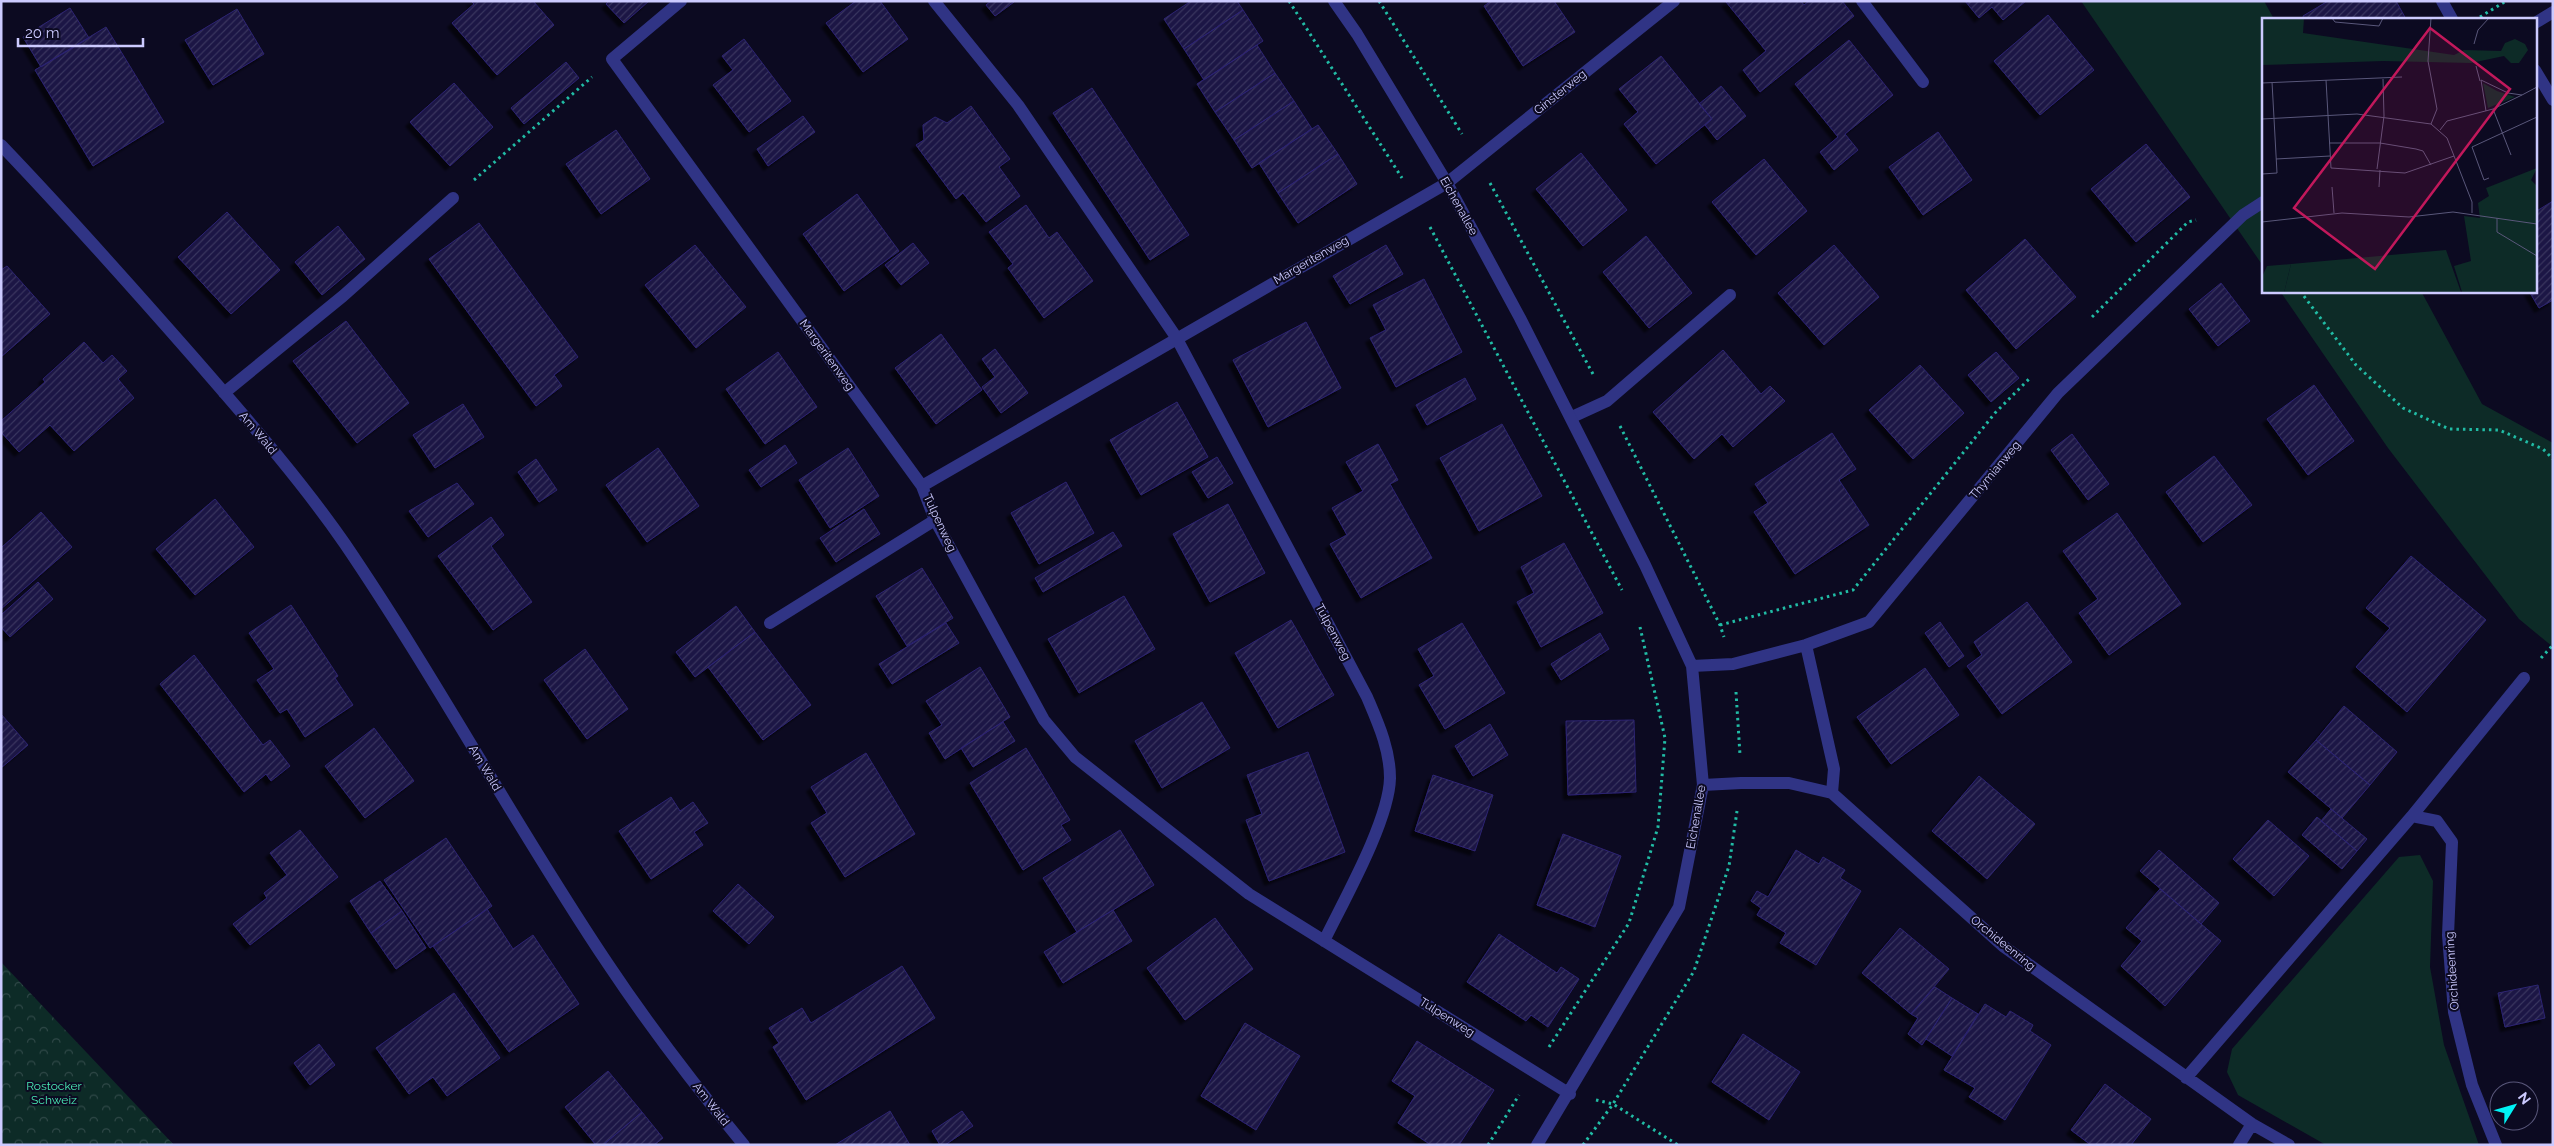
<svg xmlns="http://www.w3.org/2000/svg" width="2554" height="1146" viewBox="0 0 2554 1146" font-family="Raleway,sans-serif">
  <defs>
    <pattern id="forest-crowns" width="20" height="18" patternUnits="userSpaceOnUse" patternTransform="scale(1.25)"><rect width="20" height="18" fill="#0d2b27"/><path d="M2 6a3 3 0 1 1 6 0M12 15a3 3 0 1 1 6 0" fill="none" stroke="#2f4847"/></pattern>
    <pattern id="building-hatch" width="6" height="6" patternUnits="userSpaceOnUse" patternTransform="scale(1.25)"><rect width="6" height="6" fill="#1a1544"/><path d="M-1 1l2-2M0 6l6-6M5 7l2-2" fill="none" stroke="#3a3660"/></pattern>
    <filter id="shadow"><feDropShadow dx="-4.5" dy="4.5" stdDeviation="1" flood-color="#0009"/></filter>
  </defs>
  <rect width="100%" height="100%" fill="#0c0a21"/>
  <path fill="#0d2b27" d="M 2081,1 L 2264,1 L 2274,19 L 2263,19 L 2263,266 Z
    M 2280,291 L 2421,291 L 2482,404 L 2553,443 L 2553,647 L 2519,619 L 2388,448 Z
    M 2420,855 L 2433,881 L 2430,967 L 2444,1045 L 2479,1145 L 2326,1145 L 2238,1095 L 2227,1072 L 2232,1049 L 2399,857 Z"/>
  <path fill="url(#forest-crowns)" d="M 1,962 L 174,1145 L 1,1145 Z"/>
  <path fill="url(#building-hatch)" stroke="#2d2472" filter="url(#shadow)" d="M 471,1 L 533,1 L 554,25 L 497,75 L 452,23 L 474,4 Z
    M 609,1 L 649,1 L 624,23 L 606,4 Z
    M 856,1 L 880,1 L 908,39 L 863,72 L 826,23 Z
    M 991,1 L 1014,1 L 1014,2 L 995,16 L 986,5 Z
    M 1191,1 L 1237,1 L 1243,10 L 1184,49 L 1164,19 Z
    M 1491,1 L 1554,1 L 1575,32 L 1523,66 L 1484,6 Z
    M 1728,1 L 1801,1 L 1804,5 L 1809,1 L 1842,1 L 1854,16 L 1760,92 L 1743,70 L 1766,51 L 1726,2 Z
    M 1965,1 L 2026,1 L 2003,20 L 1992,7 L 1979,18 Z
    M 2328,1 L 2396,1 L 2406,19 L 2304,19 L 2303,16 Z
    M 70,8 L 89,38 L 41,67 L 23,37 Z
    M 237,9 L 264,54 L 213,85 L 185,40 Z
    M 1243,10 L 1263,41 L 1204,80 L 1184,49 Z
    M 2048,15 L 2094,70 L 2040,115 L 1994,61 Z
    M 106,27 L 164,122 L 93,166 L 35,70 Z
    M 744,39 L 791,101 L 749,132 L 713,85 L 733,70 L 722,56 Z
    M 1849,40 L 1893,95 L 1845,134 L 1858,150 L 1834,170 L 1820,152 L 1838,137 L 1795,84 Z
    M 1257,45 L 1275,73 L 1215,112 L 1197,84 Z
    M 1661,56 L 1712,119 L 1656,164 L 1624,124 L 1638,112 L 1619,89 Z
    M 566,62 L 579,78 L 524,124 L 511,108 Z
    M 1275,73 L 1294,101 L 1234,140 L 1215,112 Z
    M 454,83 L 493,127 L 450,166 L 410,122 Z
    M 1721,86 L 1746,116 L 1717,140 L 1705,125 L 1712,119 L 1699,104 Z
    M 1092,88 L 1189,235 L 1150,260 L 1053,113 Z
    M 1294,101 L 1312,129 L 1252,168 L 1234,140 Z
    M 971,106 L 1010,159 L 999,167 L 1020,196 L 986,222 L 963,193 L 956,199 L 916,145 L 924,140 L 923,125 L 935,117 L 947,123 Z
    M 803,116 L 815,132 L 768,166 L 757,149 Z
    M 1318,125 L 1338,154 L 1278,193 L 1259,163 Z
    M 616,130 L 650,179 L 601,214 L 566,164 Z
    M 1938,132 L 1972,180 L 1923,215 L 1889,167 Z
    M 2146,144 L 2190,197 L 2136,242 L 2091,189 Z
    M 1581,153 L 1627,210 L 1583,246 L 1536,189 Z
    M 1338,154 L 1357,184 L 1298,223 L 1278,193 Z
    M 1764,159 L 1807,211 L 1756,255 L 1712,202 Z
    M 857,194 L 899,251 L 844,291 L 803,234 Z
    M 2553,201 L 2553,300 L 2539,308 L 2529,291 L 2535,291 L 2535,212 Z
    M 1026,205 L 1049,238 L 1057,232 L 1093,281 L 1044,318 L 1008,268 L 1013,264 L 989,232 Z
    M 227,212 L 280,270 L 231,314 L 178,257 Z
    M 479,223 L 578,357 L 554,375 L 562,386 L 536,406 L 429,259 Z
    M 338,226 L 365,259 L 322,295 L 295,262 Z
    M 1646,236 L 1692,293 L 1649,328 L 1603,272 Z
    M 2025,239 L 2076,297 L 2016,349 L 1966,290 Z
    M 913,243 L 929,263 L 901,285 L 885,265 Z
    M 695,245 L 746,307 L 696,348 L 645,285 Z
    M 1386,245 L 1403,274 L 1350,304 L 1333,276 Z
    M 1834,245 L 1879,297 L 1824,345 L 1778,293 Z
    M 7,266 L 50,314 L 1,357 L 1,270 Z
    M 1424,279 L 1462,352 L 1396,387 L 1370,338 L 1386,330 L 1373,305 Z
    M 2221,283 L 2250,321 L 2218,346 L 2189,309 Z
    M 346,321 L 409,403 L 357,443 L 293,361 Z
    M 1306,322 L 1341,388 L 1268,427 L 1233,360 Z
    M 941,334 L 982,390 L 936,424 L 895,368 Z
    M 84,342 L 103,363 L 112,355 L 127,371 L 118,379 L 134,398 L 74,451 L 50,425 L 19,452 L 1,432 L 1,421 L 45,382 L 43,379 Z
    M 995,349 L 1028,393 L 1001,413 L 982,387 L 995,377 L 982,359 Z
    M 1723,350 L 1761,394 L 1770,386 L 1785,401 L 1733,447 L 1722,434 L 1694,459 L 1653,412 Z
    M 778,352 L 817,407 L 765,444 L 726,389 Z
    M 1996,352 L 2019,378 L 1991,402 L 1968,375 Z
    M 1920,365 L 1964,413 L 1913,459 L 1869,410 Z
    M 1465,378 L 1476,399 L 1427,425 L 1416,405 Z
    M 2314,385 L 2354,441 L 2308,475 L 2267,419 Z
    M 1177,402 L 1208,457 L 1141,495 L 1110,440 Z
    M 463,404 L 484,437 L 435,468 L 413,435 Z
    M 1502,424 L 1542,496 L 1479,531 L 1440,458 Z
    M 1832,433 L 1856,469 L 1839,480 L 1869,525 L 1795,574 L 1754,512 L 1768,503 L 1755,484 Z
    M 2072,434 L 2109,484 L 2088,500 L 2051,450 Z
    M 1378,444 L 1398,480 L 1390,484 L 1432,558 L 1361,598 L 1330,544 L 1347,535 L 1332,508 L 1363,491 L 1346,462 Z
    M 785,445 L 797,463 L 761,487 L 749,470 Z
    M 658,448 L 699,506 L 647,542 L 606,485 Z
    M 848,448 L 879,496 L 830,528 L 799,480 Z
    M 2214,456 L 2252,505 L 2203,542 L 2166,492 Z
    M 1217,457 L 1233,483 L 1208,498 L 1192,472 Z
    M 536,459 L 557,490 L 539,502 L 518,472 Z
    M 1066,482 L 1094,533 L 1039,564 L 1011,513 Z
    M 457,483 L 474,504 L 428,537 L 409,511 Z
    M 215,499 L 254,547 L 195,595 L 156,549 Z
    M 1228,504 L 1265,573 L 1210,602 L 1173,534 Z
    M 864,509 L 880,534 L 836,562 L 820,538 Z
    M 41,512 L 72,547 L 1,609 L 1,548 Z
    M 2117,513 L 2181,604 L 2109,655 L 2079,613 L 2098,599 L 2063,551 Z
    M 491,517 L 504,535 L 491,546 L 532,602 L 493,630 L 438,556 Z
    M 1113,532 L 1122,546 L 1043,592 L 1035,578 Z
    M 1564,543 L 1603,613 L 1541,647 L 1517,602 L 1534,593 L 1521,567 Z
    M 2411,556 L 2486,620 L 2407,712 L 2356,667 L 2390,628 L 2366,608 Z
    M 922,568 L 953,618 L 907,646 L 876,596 Z
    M 38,582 L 53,599 L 10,637 L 1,627 L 1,615 Z
    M 1124,596 L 1155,649 L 1079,693 L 1048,639 Z
    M 2027,602 L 2072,662 L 2002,714 L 1967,666 L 1982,655 L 1974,642 Z
    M 291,605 L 338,676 L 335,678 L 353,705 L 305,737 L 287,709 L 280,713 L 257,680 L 274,669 L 249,633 Z
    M 736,606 L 755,632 L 695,677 L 676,652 Z
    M 1291,620 L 1334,695 L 1278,728 L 1235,653 Z
    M 1940,622 L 1964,656 L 1949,667 L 1925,633 Z
    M 946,623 L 959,643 L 892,684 L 879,664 Z
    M 1462,623 L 1505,693 L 1445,729 L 1419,685 L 1434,676 L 1418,649 Z
    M 755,632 L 811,705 L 763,740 L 708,667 Z
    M 1600,633 L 1609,649 L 1561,680 L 1551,664 Z
    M 585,649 L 628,709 L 587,739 L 544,680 Z
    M 194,655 L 263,745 L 270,740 L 290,766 L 271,781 L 266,774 L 244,792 L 160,684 Z
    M 980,667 L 1010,717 L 945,759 L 929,733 L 942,725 L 926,701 Z
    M 1925,668 L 1959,715 L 1891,764 L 1857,717 Z
    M 1202,702 L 1230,748 L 1162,788 L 1135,741 Z
    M 2344,706 L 2397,752 L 2370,785 L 2316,740 Z
    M 1,714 L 28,745 L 1,768 Z
    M 1634,720 L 1636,792 L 1568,795 L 1566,721 Z
    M 1003,722 L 1015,741 L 973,767 L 961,748 Z
    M 1490,724 L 1508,755 L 1473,776 L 1455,746 Z
    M 374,728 L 414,781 L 365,818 L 325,766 Z
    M 2316,740 L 2370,785 L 2342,818 L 2288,772 Z
    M 1026,748 L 1070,820 L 1061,825 L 1071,840 L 1023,870 L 970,783 Z
    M 1308,752 L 1345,852 L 1269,881 L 1246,820 L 1262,814 L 1247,775 Z
    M 866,753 L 915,834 L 845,877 L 811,823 L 827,813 L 811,787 Z
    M 1433,775 L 1493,795 L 1475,851 L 1415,831 Z
    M 1979,776 L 2035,824 L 1987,879 L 1932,831 Z
    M 671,797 L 680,811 L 693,802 L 708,823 L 694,832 L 703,845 L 651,879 L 619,831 Z
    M 2331,809 L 2367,839 L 2357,851 L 2321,821 Z
    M 2317,817 L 2357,851 L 2342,869 L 2302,835 Z
    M 2268,820 L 2309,856 L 2274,896 L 2233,859 Z
    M 300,830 L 338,877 L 250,945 L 233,924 L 267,898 L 264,893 L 287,875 L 270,853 Z
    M 1120,830 L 1154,885 L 1077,932 L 1043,878 Z
    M 1563,834 L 1621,856 L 1595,927 L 1537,905 Z
    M 446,838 L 492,906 L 430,948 L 384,880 Z
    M 1796,850 L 1819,864 L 1823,857 L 1845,870 L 1840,878 L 1861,891 L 1816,965 L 1780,943 L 1786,933 L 1757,915 L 1761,908 L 1751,901 L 1757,891 L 1768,897 Z
    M 2159,850 L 2219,903 L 2201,924 L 2140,871 Z
    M 380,881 L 402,911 L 371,933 L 350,901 Z
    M 738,884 L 774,917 L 749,944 L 713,911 Z
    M 2160,889 L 2221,941 L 2165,1006 L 2121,966 L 2142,941 L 2126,928 Z
    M 487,909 L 513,949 L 533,935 L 579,1004 L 509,1052 L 433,946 Z
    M 1113,910 L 1132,941 L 1063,983 L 1044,952 Z
    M 402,911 L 426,948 L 396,969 L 371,933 Z
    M 1215,918 L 1253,969 L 1185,1020 L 1147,968 Z
    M 1900,928 L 1949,969 L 1911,1014 L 1862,973 Z
    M 1499,934 L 1557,973 L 1561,967 L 1579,979 L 1548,1027 L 1531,1015 L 1526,1021 L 1467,982 Z
    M 902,966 L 935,1018 L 806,1100 L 773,1047 L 779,1043 L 769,1028 L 802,1008 L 811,1023 Z
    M 2538,985 L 2545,1018 L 2505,1027 L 2498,993 Z
    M 1935,987 L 1952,998 L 1922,1045 L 1908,1034 L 1918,1018 L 1911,1014 Z
    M 454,993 L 500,1058 L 447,1096 L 433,1077 L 409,1094 L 376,1048 Z
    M 1952,998 L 1978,1014 L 1952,1056 L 1926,1039 Z
    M 1985,1004 L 2006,1017 L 2010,1011 L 2033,1025 L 2030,1031 L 2051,1045 L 2005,1120 L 1969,1097 L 1975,1088 L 1944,1070 Z
    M 1245,1023 L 1300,1056 L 1256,1130 L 1201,1096 Z
    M 1743,1034 L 1800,1072 L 1769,1120 L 1712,1082 Z
    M 1417,1041 L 1494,1090 L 1459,1145 L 1431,1145 L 1398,1123 L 1415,1096 L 1392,1081 Z
    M 319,1044 L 335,1065 L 310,1085 L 294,1063 Z
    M 608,1071 L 642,1112 L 603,1145 L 596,1145 L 565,1107 Z
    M 2105,1084 L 2151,1119 L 2131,1145 L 2091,1145 L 2071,1130 Z
    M 890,1111 L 910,1145 L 835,1145 Z
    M 962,1111 L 973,1126 L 945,1145 L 940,1145 L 932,1131 Z
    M 642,1112 L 663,1138 L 654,1145 L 603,1145 Z"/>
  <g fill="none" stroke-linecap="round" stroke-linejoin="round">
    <path stroke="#21bca5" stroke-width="3" stroke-dasharray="2.5 4" stroke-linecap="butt" d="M 1289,1 L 1402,178
      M 1379,1 L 1462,134
      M 2480,17 L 2506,1
      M 474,180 L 592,77
      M 1490,183 L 1594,376
      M 1430,227 L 1622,590
      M 2300,291 L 2356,365 L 2403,408 L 2449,429 L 2499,430 L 2543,449 L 2553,459
      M 2092,317 L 2188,222 L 2196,220
      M 1620,426 L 1720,625 L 1724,637
      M 1720,625 L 1853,590 L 1995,413 L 2030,378
      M 2541,658 L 2553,645
      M 1736,692 L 1740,755
      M 1549,1047 L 1629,923 L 1658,827 L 1665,738 L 1640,627
      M 1596,1100 L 1613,1104 L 1678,1145
      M 1488,1145 L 1519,1095
      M 1583,1145 L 1613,1104 L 1694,971 L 1729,866 L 1737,811"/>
    <path stroke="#303485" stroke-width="12" d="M 2442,1 L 2452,19
      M 2535,70 L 2553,100
      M 1572,417 L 1607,401 L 1730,295"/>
    <path stroke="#303485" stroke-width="12" d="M 681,1 L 612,59 L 922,486 L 935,520 L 1044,720 L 1075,757 L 1249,894 L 1570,1094
      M 934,1 L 1018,105 L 1176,337 L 1367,697 C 1378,723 1390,749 1390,778 C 1389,821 1344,900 1324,941
      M 1334,1 L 1357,34 L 1447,183 L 1520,318 L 1645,565 L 1692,666 L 1703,785 L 1679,907 L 1537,1145
      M 1862,1 L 1923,82
      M 2535,23 L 2553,12
      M 1,145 C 68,215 131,286 195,359 C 247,419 300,479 345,544 C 438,681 516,827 608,964 C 650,1027 696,1087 744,1145
      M 224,393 L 343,296 L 453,198
      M 922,486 L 1447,183 L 1674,1
      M 770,623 L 935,520
      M 1806,645 L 1834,769 L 1832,793
      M 1692,666 L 1733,664 L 1806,645 L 1869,622 L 2058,393 L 2243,215 L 2263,202
      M 1703,785 L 1741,783 L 1789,783 L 1832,793 L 2003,946 L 2252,1124 L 2289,1145
      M 2412,816 L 2524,678
      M 2186,1078 L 2412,816 L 2437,821 L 2452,842 L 2448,935 L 2454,1012 L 2472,1085 L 2496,1145
      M 2239,1145 L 2252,1124"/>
  </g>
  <g text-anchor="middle" stroke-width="4" stroke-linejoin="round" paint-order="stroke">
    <g font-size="12" fill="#cccaff" stroke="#0c0a21">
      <text transform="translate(1560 92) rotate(-39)" y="4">Ginsterweg</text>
      <text transform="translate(1459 206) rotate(61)" y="4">Eichenallee</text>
      <text transform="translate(1311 260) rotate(-30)" y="4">Margeritenweg</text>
      <text transform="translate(827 355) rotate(54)" y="4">Margeritenweg</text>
      <text transform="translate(258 433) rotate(50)" y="4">Am Wald</text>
      <text transform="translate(1995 470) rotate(-50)" y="4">Thymianweg</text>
      <text transform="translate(940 523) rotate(65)" y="4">Tulpenweg</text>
      <text transform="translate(1333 632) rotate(62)" y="4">Tulpenweg</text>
      <text transform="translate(485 768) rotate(59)" y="4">Am Wald</text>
      <text transform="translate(1696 817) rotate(-80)" y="4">Eichenallee</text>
      <text transform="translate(2003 943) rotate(39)" y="4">Orchideenring</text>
      <text transform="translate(2452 971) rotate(-94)" y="4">Orchideenring</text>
      <text transform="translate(1447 1017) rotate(32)" y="4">Tulpenweg</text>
      <text transform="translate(711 1104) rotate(52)" y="4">Am Wald</text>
    </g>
    <g font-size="12" fill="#4aebb5" stroke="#0c0a21">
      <text x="54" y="1090">Rostocker<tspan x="54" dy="14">Schweiz</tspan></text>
    </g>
  </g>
  <g transform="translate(2262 18)">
    <rect width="275" height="275" fill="#0c0a21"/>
    <path d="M 0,0 L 42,0 L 41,15 L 192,37 L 202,32 L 239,33 L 243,25 L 253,21 L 263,26 L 266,32 L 257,45 L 249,45 L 242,38 L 209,45 L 121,43 L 0,47 ZM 221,65 L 235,73 L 253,79 L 226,90 ZM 275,150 L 269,162 L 275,168 L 275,275 L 200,274 L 192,248 L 209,243 L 202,198 L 218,200 L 216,185 L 227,178 L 224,170 ZM 29,246 L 22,275 L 0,275 L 0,259 L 5,248 Z" fill="#0d2b27"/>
    <path d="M 184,232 L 199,274 L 204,275 L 22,275 L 29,246 Z" fill="#0d2b27"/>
    <path fill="none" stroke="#59577a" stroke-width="1" d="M 70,0 L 73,4 L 117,8 L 121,0M 212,26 L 216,12 L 227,0M 214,48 L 218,63M 64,62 L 69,150 L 143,155 L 192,138M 0,65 L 140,59M 231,91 L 249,137M 224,93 L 219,62 L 246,75 L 260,77 L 275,69M 0,101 L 95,96 L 169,106 L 185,120 L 210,184 L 210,195M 169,106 L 175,91 L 166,43 L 169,0M 178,112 L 185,103 L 231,91 L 260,77M 67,125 L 118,125 L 154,131 L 161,133 L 169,147M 14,141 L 68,138M 115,151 L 122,98 L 121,61M 0,156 L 15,155 L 10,64M 227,160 L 222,162 L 210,129 L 275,99M 70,169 L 72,195M 117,169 L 118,152M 235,200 L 235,214 L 275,238M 0,204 L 80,195 L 147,199 L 191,194 L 275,206"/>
    <path fill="#c2185b" fill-opacity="0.15" stroke="#c2185b" stroke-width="2.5" d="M 168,10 L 248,71 L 113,251 L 32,190 Z"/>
    <rect width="275" height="275" fill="none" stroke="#cccaff" stroke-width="2.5"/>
  </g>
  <rect width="2554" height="1146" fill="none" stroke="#cccaff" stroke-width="5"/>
  <g transform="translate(2514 1106) rotate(53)"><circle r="24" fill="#0c0a21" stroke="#59577a"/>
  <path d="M0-4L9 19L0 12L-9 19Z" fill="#00f2f5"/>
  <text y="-8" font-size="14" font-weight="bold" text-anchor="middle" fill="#cccaff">N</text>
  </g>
  <path d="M18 38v8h125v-8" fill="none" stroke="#cccaff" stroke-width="2.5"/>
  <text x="25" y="38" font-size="15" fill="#cccaff" stroke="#0c0a21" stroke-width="4" paint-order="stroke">20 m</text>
</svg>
